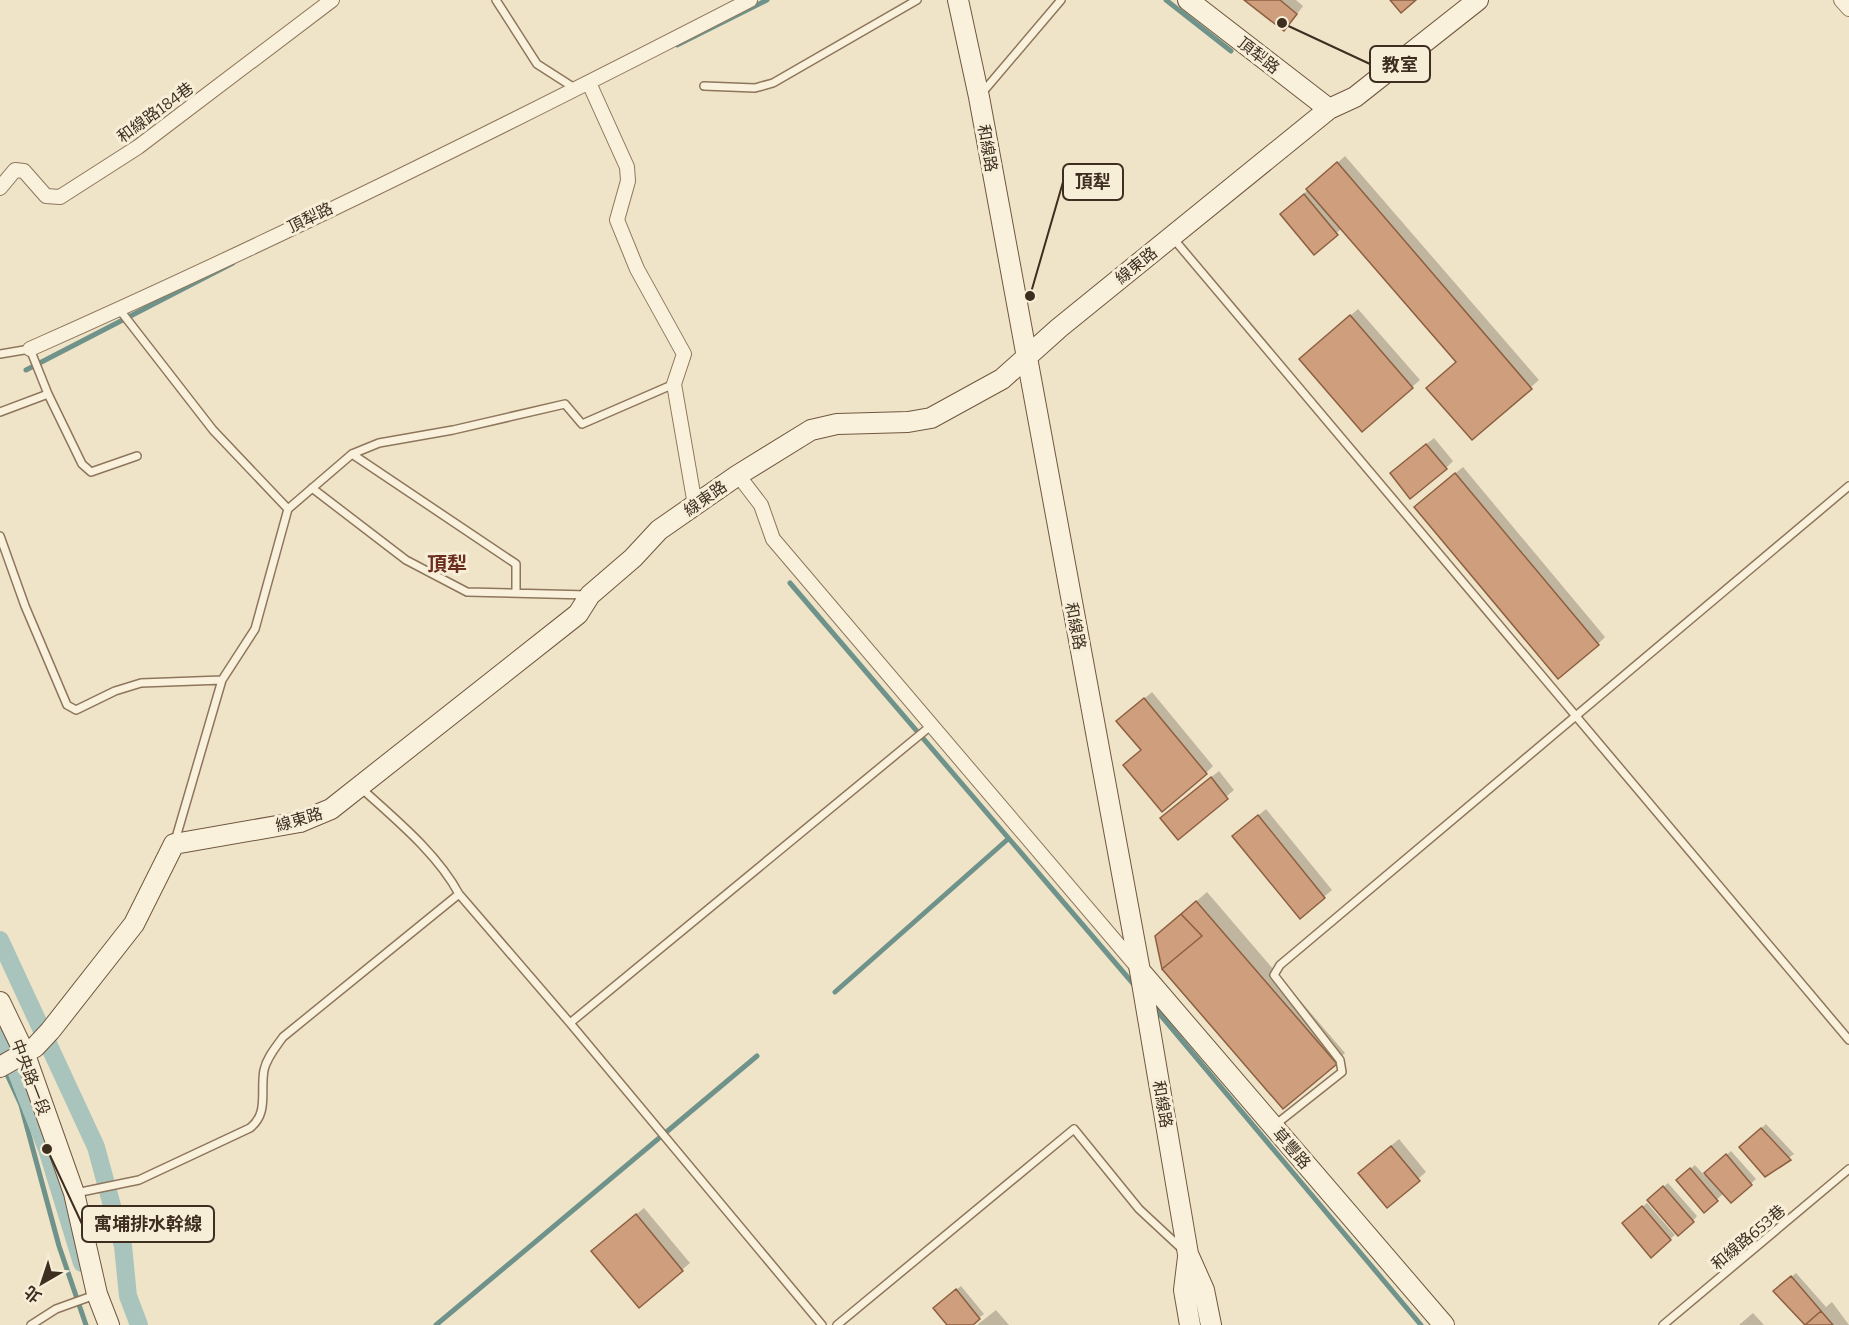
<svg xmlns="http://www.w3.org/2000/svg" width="1849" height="1325" viewBox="0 0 1849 1325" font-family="Bitter,'Noto Sans TC',serif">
  <rect width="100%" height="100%" fill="#f0e4c8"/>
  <path fill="#0003" d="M 1247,0 L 1296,0 L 1303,6 L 1291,22 Z
    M 1345,156 L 1539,380 L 1472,438 L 1458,362 L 1342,228 L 1315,253 L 1289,207 Z
    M 1358,309 L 1420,380 L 1363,430 L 1309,352 Z
    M 1434,438 L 1453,461 L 1446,468 L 1399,466 Z
    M 1463,467 L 1605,637 L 1598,644 L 1423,500 Z
    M 1152,692 L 1213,766 L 1206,773 L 1142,749 L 1126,714 Z
    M 1219,771 L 1234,790 L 1178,838 L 1169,811 Z
    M 1266,809 L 1332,890 L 1300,917 L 1242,829 Z
    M 1207,892 L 1345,1053 L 1335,1062 L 1164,929 Z
    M 1766,1124 L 1794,1154 L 1766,1175 L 1746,1142 Z
    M 1399,1139 L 1426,1172 L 1387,1206 L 1367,1166 Z
    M 1731,1151 L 1756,1179 L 1731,1201 L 1724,1193 L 1704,1211 L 1682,1176 L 1695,1165 L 1704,1175 Z
    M 1668,1183 L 1697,1216 L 1693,1221 L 1654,1196 Z
    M 1647,1203 L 1675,1235 L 1670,1239 L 1628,1219 Z
    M 644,1208 L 690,1263 L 639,1306 L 600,1244 Z
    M 1796,1273 L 1826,1307 L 1832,1302 L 1849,1325 L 1804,1325 L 1775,1291 Z
    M 961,1286 L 984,1314 L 970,1325 L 948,1325 L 939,1304 Z
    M 996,1310 L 1009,1325 L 977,1325 Z
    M 1753,1313 L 1764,1325 L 1739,1325 Z"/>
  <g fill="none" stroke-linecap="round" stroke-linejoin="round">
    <path stroke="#6f938a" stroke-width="5" d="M 1166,0 L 1231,51
      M 677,45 L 767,0
      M 26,370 L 233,263
      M 790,583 L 1136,987
      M 835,992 L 1008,839
      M 1152,1005 L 1421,1325
      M 5,1070 L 21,1105 L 59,1246 L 86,1325
      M 436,1325 L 757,1056"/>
    <path stroke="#a9c4bc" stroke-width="18" d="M 0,940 L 96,1147 L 123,1246 L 128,1296 L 139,1325
      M 0,1030 L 47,1149 L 82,1263"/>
  </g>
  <path fill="#cf9f7d" stroke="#8d5f41" stroke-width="1.5" d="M 1244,0 L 1280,0 L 1297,14 L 1284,31 Z
    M 1390,0 L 1416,0 L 1401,13 Z
    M 1337,162 L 1532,389 L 1472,440 L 1426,388 L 1456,362 L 1306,189 Z
    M 1304,194 L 1338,235 L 1314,255 L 1280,214 Z
    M 1350,315 L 1413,388 L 1362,432 L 1299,359 Z
    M 1426,444 L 1447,469 L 1410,499 L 1390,473 Z
    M 1455,473 L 1599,645 L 1558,679 L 1414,507 Z
    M 1144,698 L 1207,774 L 1162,812 L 1123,765 L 1141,750 L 1116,721 Z
    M 1211,777 L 1228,799 L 1178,840 L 1160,818 Z
    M 1258,815 L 1325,898 L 1300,919 L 1232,836 Z
    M 1196,901 L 1337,1064 L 1283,1109 L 1162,969 L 1202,936 L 1181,914 Z
    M 1181,914 L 1202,936 L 1162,969 L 1155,936 Z
    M 1761,1128 L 1791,1160 L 1765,1177 L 1739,1147 Z
    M 1391,1146 L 1420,1181 L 1387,1208 L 1358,1173 Z
    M 1726,1154 L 1752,1185 L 1731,1203 L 1704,1173 Z
    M 1690,1168 L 1718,1201 L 1704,1213 L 1676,1180 Z
    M 1663,1186 L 1694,1222 L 1678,1236 L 1647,1200 Z
    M 1642,1206 L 1671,1240 L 1651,1258 L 1622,1223 Z
    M 636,1214 L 683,1271 L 639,1308 L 591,1251 Z
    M 1791,1276 L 1821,1311 L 1805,1325 L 1773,1291 Z
    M 956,1289 L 980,1319 L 973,1325 L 947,1325 L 933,1308 Z
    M 1821,1311 L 1833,1325 L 1805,1325 Z"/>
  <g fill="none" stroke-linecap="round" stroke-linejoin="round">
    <g stroke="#8d765c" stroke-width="10">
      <path id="lane" d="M 496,0 L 537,64 L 576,89
        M 704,86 L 755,88 L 773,83 L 917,0
        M 982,93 L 1061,0
        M 1172,237 L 1849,1040
        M 119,309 L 213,430 L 288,509
        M 0,354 L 30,349 L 48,394 L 82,464 L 91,472 L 137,456
        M 0,412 L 48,394
        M 352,454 L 516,564 L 516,593
        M 312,488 L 406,560 L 467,592 L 588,595
        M 0,536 L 25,606 L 67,705 L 76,710 L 115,691 L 141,683 L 222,680
        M 361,788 C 395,819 437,853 459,894
        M 175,841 L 222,680 L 255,629 L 288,509 L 352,454 L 379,443 L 453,430 L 565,404 L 582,424 L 674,384
        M 570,1023 L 933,724
        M 1275,1125 L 1342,1072 L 1340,1060 L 1274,975 L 1280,965 L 1849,486
        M 76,1193 L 139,1180 L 250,1128 C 269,1113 260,1092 264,1070 C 267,1057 276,1047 283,1037 L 459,894 L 570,1023 L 822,1325
        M 31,1325 L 56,1309 L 95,1295
        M 837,1325 L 1074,1129 L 1139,1209 L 1182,1249
        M 1663,1325 L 1849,1169"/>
    </g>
    <g stroke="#8d765c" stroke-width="16">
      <path id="street" d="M 1841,0 L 1849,9
        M 589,83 L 627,167 L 628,181 L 617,220 L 637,269 L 684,354 L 674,384 L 695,505
        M 0,188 L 15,170 L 24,171 L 46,196 L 60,197 L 138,147 L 332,0
        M 30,349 C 274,241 513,122 750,0
        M 738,475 L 761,505 L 773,539 L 1139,969"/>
    </g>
    <g stroke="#6f573f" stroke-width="22">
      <path id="secondary" d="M 958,0 L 979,97 L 1140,971 L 1188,1254 L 1204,1290 L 1211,1325
        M 1188,0 L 1329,109
        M 1141,972 L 1444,1325
        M 0,1002 L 24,1052 L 74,1193 L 97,1294 L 109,1325
        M 0,1067 L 35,1047 L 50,1031 L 134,924 L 174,844 L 300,822 L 331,809 L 578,614 L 590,595 L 633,558 L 659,530 L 738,475 L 811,430 L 837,424 L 908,422 L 931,418 L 1002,379 L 1059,328 L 1329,109 L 1355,97 L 1478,0
        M 1188,1257 L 1184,1290 L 1190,1325"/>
    </g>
    <use href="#lane" stroke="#faf1dc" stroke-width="7"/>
    <use href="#street" stroke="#faf1dc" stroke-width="14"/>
    <use href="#secondary" stroke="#faf1dc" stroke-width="20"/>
  </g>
  <g text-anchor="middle" stroke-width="6" stroke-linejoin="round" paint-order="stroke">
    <g font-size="16" fill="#3d2e20" stroke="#f7eed8">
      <text transform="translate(1259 55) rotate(38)" y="6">頂犁路</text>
      <text transform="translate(155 112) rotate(-36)" y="6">和線路184巷</text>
      <text transform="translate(988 148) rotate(80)" y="6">和線路</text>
      <text transform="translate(310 217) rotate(-26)" y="6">頂犁路</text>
      <text transform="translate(1136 265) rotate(-39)" y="6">線東路</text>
      <text transform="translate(705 498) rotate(-35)" y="6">線東路</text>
      <text transform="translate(1076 626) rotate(79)" y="6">和線路</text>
      <text transform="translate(299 819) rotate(-16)" y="6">線東路</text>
      <text transform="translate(31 1077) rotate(69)" y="6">中央路一段</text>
      <text transform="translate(1163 1104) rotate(80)" y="6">和線路</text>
      <text transform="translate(1292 1148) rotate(49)" y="6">草豐路</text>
      <text transform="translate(1748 1237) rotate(-40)" y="6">和線路653巷</text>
    </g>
    <g font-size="20" font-weight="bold" fill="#6b2e1e" stroke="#f7eed8">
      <text x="447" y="571">頂犁</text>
    </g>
  </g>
  <path fill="none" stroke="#3d2e20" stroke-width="2" d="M1282 23L1370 64M1030 296L1063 182M47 1149L82 1224"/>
  <g fill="#3d2e20" stroke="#f7eed8" stroke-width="2">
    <circle cx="1282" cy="23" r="6"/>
    <circle cx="1030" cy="296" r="6"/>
    <circle cx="47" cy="1149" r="6"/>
  </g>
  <g fill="#f7eed8" stroke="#3d2e20" stroke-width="2">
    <rect x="1370" y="46" width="60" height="36" rx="6"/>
    <rect x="1063" y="164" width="60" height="36" rx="6"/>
    <rect x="82" y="1206" width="132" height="36" rx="6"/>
  </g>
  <g font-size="18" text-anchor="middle" font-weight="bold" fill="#3d2e20">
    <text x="1400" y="71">教室</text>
    <text x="1093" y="188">頂犁</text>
    <text x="148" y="1230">寓埔排水幹線</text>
  </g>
  <g transform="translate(42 1283) rotate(219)" stroke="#f7eed8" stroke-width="4.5" paint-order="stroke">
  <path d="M0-4.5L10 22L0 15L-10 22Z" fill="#3d2e20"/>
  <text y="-9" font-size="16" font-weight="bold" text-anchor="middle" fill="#3d2e20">北</text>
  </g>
</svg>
